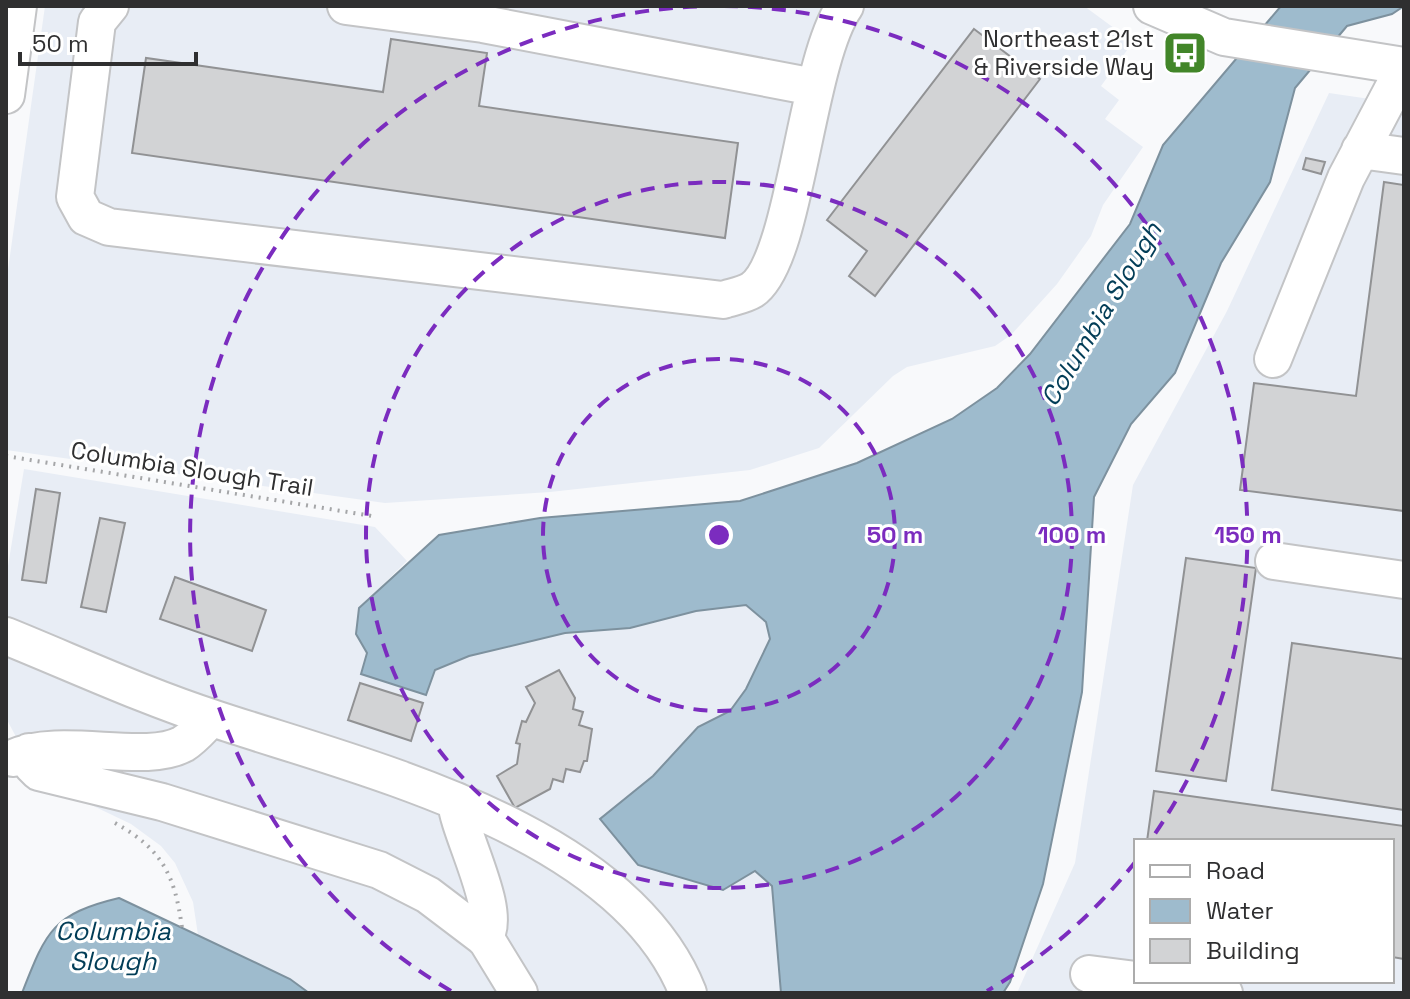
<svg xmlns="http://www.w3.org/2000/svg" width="1410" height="999" viewBox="0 0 1410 999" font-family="'Space Grotesk',sans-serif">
  <rect width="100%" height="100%" fill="#f8f9fb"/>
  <path fill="#e8edf5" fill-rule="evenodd" d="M 45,6 L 1084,6 L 1133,42 L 1101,86 L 1119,100 L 1105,119 L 1143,147 L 1103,205 L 1091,236 L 1057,284 L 1011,335 L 995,346 L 907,367 L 893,376 L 819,448 L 750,470 L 550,492 L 385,503 L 6,450 L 6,284 Z
    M 1329,93 L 1404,104 L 1404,993 L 1017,993 L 1075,863 L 1133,485 L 1227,311 ZM 1136,841 L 1392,841 L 1392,981 L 1136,981 Z
    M 24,469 L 375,527 L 407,561 L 359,608 L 356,634 L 367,653 L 426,695 L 435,670 L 469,656 L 565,633 L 630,628 L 696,611 L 746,605 L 766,622 L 770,639 L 746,689 L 730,711 L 698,727 L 653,776 L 601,819 L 639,865 L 755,871 L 772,886 L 781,993 L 309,993 L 290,979 L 198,935 L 193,902 L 175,863 L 161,846 L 131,824 L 39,780 L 6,718 L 6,578 Z"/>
  <path fill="#9ebbcd" stroke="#7d919e" stroke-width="2" d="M 1281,6 L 1404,6 L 1392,14 L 1347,26 L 1295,88 L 1270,182 L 1221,263 L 1175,373 L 1131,424 L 1094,497 L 1082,692 L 1043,884 L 1010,982 L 1003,993 L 781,993 L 772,886 L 755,871 L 723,890 L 638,865 L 600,819 L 653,776 L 698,727 L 730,711 L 746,689 L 770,639 L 766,622 L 746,605 L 696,611 L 630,628 L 565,633 L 469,656 L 435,670 L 426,695 L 361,674 L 367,653 L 356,634 L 359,608 L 439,535 L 540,518 L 740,501 L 857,463 L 952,419 L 997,388 L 1030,354 L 1130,224 L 1163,145 Z
    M 119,898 L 290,979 L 309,993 L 22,993 C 46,932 52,914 119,898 Z"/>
  <path fill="#d2d3d5" stroke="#919294" stroke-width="2" d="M 974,29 L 1040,79 L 875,296 L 849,276 L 867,251 L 827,220 Z
    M 391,39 L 487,53 L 479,106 L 738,143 L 725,238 L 132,153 L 146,58 L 383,92 Z
    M 1306,158 L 1325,162 L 1321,174 L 1303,169 Z
    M 1384,182 L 1404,185 L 1404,511 L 1240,490 L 1254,383 L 1356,396 Z
    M 36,489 L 60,493 L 46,583 L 22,580 Z
    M 100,518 L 125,523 L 106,612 L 81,607 Z
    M 1186,558 L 1256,568 L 1226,781 L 1156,771 Z
    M 175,577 L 266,610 L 252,651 L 160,619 Z
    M 1292,643 L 1404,659 L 1404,810 L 1272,790 Z
    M 559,670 L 575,698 L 573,709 L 583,712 L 579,725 L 592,729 L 587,761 L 584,761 L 580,772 L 566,769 L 563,782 L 553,779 L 550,789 L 515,808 L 497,776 L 517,764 L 520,744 L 516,743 L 522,721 L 526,722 L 535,703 L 526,687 Z
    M 360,683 L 423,703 L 411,741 L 348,720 Z
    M 1154,791 L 1404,826 L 1404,959 L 1392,957 L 1392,841 L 1147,841 Z"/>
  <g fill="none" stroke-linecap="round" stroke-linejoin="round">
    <g stroke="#c3c4c6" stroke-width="40">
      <path id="minor" d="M 110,6 L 97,22 L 75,197 L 86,217 L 109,227 L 723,300 C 732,297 744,295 752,290 C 796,261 805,63 845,6
        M 346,6 L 483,24 L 814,87
        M 1152,6 L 1224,37 L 1404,66
        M 6,95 L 18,6
        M 1360,150 L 1404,156
        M 1273,359 L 1346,178 L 1404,68
        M 1274,561 L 1404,580
        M 6,636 C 75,664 144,696 215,719 C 365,769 624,829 688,993
        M 29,752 L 32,765 L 39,772 L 162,802 L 379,870 L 428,895 L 486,939 L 519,993
        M 13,758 C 61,736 144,765 183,744 C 193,738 203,726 211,718
        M 456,801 C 458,832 504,914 484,938
        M 1089,974 L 1136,980
        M 1141,981 L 1224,993"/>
    </g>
    <path stroke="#a5a6a8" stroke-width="4" stroke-dasharray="2 6" stroke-linecap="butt" d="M 6,456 L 372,516
      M 115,823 C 162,849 175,875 182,928"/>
    <use href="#minor" stroke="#fff" stroke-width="36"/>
  </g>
  <g fill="none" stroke="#7b2cbf" stroke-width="4" stroke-dasharray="14 10">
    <circle cx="719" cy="535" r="176"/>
    <circle cx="719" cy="535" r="353"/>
    <path d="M1136 861A529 529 0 0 1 987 991M451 991A529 529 0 0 1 714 6M724 6A529 529 0 0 1 1152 838"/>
  </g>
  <defs>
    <g id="bus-square" transform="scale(2.3)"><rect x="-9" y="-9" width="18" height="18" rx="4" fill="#428629" stroke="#fff"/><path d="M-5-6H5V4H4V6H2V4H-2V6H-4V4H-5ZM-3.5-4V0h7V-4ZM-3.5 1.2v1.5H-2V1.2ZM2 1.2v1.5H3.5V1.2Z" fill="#fff"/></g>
  </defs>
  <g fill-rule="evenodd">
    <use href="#bus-square" x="1185" y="53"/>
  </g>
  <g text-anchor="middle" stroke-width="6" stroke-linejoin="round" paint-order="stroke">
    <g font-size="24" fill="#2f2f30" stroke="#fff" text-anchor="end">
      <text x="1154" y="47">Northeast 21st<tspan x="1154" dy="28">&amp; Riverside Way</tspan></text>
    </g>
    <g font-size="24" fill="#2f2f30" stroke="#fff">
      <text transform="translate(192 469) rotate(9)" y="8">Columbia Slough Trail</text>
    </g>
    <g font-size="26" font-style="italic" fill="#023d57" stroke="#fff">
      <text transform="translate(1101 314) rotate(-59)" y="9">Columbia Slough</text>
      <text x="113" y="940">Columbia<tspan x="113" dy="30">Slough</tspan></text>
    </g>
  </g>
  <circle cx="719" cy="535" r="12" fill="#7b2cbf" stroke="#fff" stroke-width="4"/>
  <g font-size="24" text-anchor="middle" font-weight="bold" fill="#7b2cbf" stroke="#fff" stroke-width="6" stroke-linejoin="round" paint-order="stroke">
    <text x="895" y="543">50 m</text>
    <text x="1072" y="543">100 m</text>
    <text x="1248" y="543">150 m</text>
  </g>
  <rect width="1410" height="999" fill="none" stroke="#2f2f30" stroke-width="16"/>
  <rect x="1134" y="839" width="260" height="144" fill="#ffffff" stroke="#acacac" stroke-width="2"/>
  <rect x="1150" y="865" width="40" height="12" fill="#ffffff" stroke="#acacac" stroke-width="2"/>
  <text x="1206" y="879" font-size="24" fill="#2f2f30">Road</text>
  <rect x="1150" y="899" width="40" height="24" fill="#9ebbcd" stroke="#acacac" stroke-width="2"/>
  <text x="1206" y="919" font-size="24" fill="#2f2f30">Water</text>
  <rect x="1150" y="939" width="40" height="24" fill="#d2d3d5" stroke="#acacac" stroke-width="2"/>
  <text x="1206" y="959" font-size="24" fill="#2f2f30">Building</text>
  <path d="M20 52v12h176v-12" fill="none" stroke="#2f2f30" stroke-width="4"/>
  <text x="32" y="52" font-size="24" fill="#2f2f30" stroke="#ffffff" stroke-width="6" paint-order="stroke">50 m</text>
</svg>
